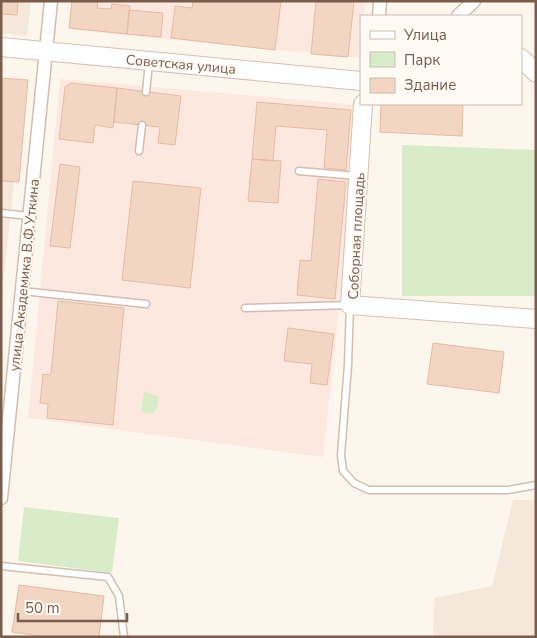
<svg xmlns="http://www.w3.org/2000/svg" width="537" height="638" viewBox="0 0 537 638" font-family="'Nunito Sans',sans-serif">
  <rect width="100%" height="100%" fill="#fdf6ec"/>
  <path fill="#f5e8da" d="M 1,1 L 31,1 L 27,36 L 1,33 Z
    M 1,82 L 25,86 L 1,301 Z
    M 513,500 L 536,500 L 536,637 L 433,637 L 434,598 L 492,586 Z"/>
  <path fill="#fde8e0" d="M 74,1 L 365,1 L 364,16 L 361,16 L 360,58 L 72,30 Z
    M 60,79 L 361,105 L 323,457 L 28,418 Z"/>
  <path fill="#d8ecc9" d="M 402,145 L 536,150 L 536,296 L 402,296 Z
    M 144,391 L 159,397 L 157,408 L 154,413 L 148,414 L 141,412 Z
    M 24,507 L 119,518 L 112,573 L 18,561 Z"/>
  <path fill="#f3d5c3" stroke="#e6bba3" d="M 1,1 L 18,1 L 17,15 L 1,14 Z
    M 72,1 L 98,1 L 97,8 L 111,9 L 112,4 L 130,6 L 127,34 L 69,28 Z
    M 193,1 L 281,1 L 275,50 L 171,38 L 175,6 L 192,8 Z
    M 316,1 L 354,1 L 348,57 L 311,54 Z
    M 129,10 L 163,13 L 161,37 L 127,34 Z
    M 1,78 L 28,80 L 19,182 L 1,181 Z
    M 71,83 L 117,88 L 113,128 L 95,125 L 93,143 L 59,139 L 65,87 Z
    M 117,88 L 181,96 L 175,145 L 158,143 L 160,127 L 114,122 Z
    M 257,102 L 351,110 L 346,170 L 324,168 L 327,130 L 276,126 L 273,161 L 252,159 Z
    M 381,104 L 463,104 L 462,136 L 380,132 Z
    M 252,159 L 281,161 L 278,203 L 248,201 Z
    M 60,164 L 80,167 L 70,248 L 50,246 Z
    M 318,179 L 346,182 L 335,299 L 297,295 L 300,260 L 311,261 Z
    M 133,181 L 201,188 L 190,288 L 122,280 Z
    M 58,301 L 124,308 L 113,425 L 47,418 L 48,404 L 40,403 L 43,374 L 51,375 Z
    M 288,328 L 334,334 L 327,385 L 310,383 L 312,364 L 284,361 Z
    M 433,343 L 504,352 L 499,393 L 427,384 Z
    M 19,585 L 104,596 L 99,636 L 103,637 L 47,637 L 12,632 Z"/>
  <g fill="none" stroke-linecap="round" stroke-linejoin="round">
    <g stroke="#d1beb0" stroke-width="9">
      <path id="lane" d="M 146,92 L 149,63
        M 139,151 L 142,125
        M 299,171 L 357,176
        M 1,213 L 29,216
        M 22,291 L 146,304
        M 245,308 L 350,305 L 348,365 L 341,455 L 343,471 L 354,483 L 369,490 L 508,490 L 536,485
        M 1,566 L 108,577 L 119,596 L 124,637"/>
    </g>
    <g stroke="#d1beb0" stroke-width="15">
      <path id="street" d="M 379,16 L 380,1
        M 458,16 L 474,1
        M 1,498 L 51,1"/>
    </g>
    <g stroke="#d6c0b0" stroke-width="20">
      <path id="secondary" d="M 1,47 L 361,81
        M 521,58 L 536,73
        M 363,104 L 350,305 L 536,319"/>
    </g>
    <use href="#lane" stroke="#fff" stroke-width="6"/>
    <use href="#street" stroke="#fff" stroke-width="12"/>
    <use href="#secondary" stroke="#fff" stroke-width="18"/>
  </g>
  <g text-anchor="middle" stroke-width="4" stroke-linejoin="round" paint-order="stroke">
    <g font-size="14" fill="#7a5c4d" stroke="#fffaf3">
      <text transform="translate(181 64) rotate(5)" y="5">Советская улица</text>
      <text transform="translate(356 236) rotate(-87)" y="5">Соборная площадь</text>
      <text transform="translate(24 275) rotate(-84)" y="5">улица Академика В.Ф.Уткина</text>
    </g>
  </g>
  <rect width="537" height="638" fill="none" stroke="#7a5c4d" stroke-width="5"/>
  <rect x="360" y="15" width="162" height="90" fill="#fffaf3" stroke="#cabbb1"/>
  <rect x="370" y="31" width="25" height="8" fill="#ffffff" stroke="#cabbb1"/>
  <text x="404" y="40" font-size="15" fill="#7a5c4d">Улица</text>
  <rect x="370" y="52" width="25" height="15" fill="#d8ecc9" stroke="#cabbb1"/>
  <text x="404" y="65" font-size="15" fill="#7a5c4d">Парк</text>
  <rect x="370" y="78" width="25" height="15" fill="#f3d5c3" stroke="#cabbb1"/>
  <text x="404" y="90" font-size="15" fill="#7a5c4d">Здание</text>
  <path d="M18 613v8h109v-8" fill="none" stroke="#7a5c4d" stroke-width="2.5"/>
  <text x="25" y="613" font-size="15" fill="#7a5c4d" stroke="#fffaf3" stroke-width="4" paint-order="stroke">50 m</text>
</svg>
